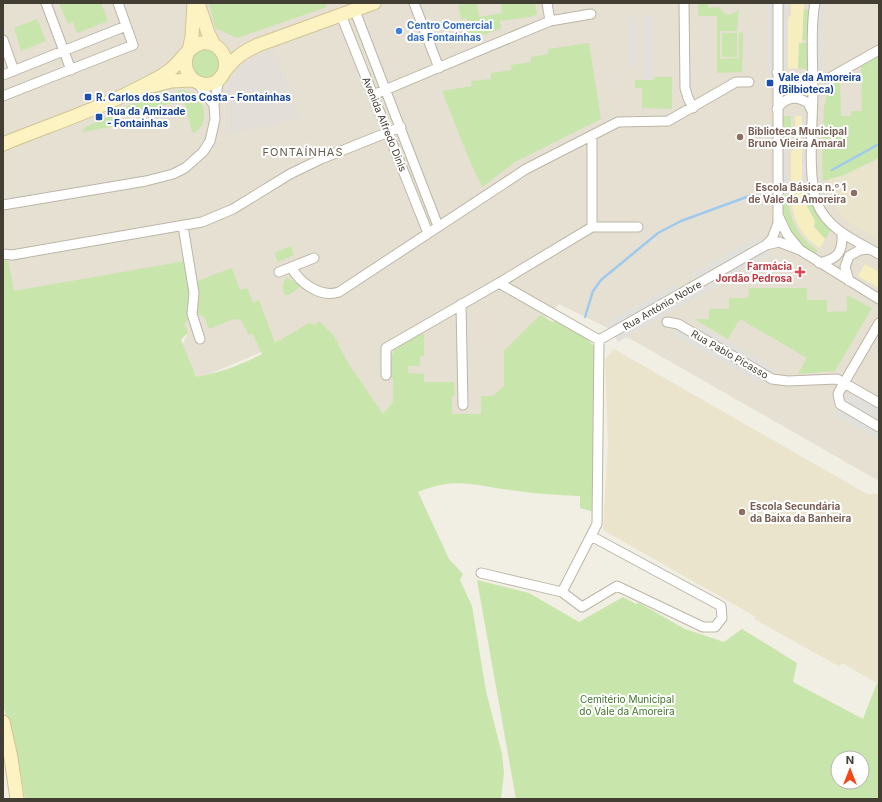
<svg xmlns="http://www.w3.org/2000/svg" width="882" height="802" viewBox="0 0 882 802" font-family="Inter,sans-serif">
  <rect width="100%" height="100%" fill="#f1eee3"/>
  <path fill="#e5e0d1" d="M 3,3 L 879,3 L 879,481 L 636,342 L 559,304 L 515,351 L 507,422 L 392,412 L 376,414 L 317,328 L 198,379 L 177,352 L 187,336 L 177,310 L 11,303 L 3,278 Z"/>
  <path fill="#e3dfd8" d="M 274,49 L 301,118 L 275,125 L 226,135 L 226,91 L 228,83 L 243,59 Z"/>
  <path fill="#eae4cd" d="M 879,158 L 879,240 L 844,219 L 831,199 L 827,180 L 844,175 Z
    M 614,349 L 867,494 L 879,494 L 879,684 L 842,663 L 840,667 L 754,619 L 756,617 L 603,530 L 608,443 L 605,359 Z"/>
  <path fill="#c8e5ac" fill-rule="evenodd" d="M 59,3 L 101,3 L 108,21 L 77,33 L 73,22 L 68,24 Z
    M 209,3 L 325,3 L 327,7 L 237,38 L 215,28 Z
    M 477,3 L 479,17 L 502,13 L 501,4 L 497,3 L 535,3 L 537,14 L 530,17 L 500,21 L 501,28 L 470,41 L 467,18 L 461,19 L 458,5 Z
    M 698,3 L 708,3 L 708,8 L 720,7 C 724,18 734,16 739,8 L 737,31 L 720,31 L 720,59 L 739,58 L 739,33 L 743,32 L 742,72 L 717,73 L 717,16 L 698,16 Z
    M 803,10 L 809,10 L 809,40 L 802,40 Z
    M 37,19 L 46,41 L 21,51 L 14,28 Z
    M 722,33 L 737,33 L 737,57 L 722,57 Z
    M 589,43 L 601,119 L 515,162 L 482,187 L 468,157 L 442,91 L 472,86 L 471,81 L 491,79 L 491,73 L 512,70 L 511,65 L 531,62 L 531,57 L 548,54 L 548,49 Z
    M 799,43 L 809,43 L 809,69 L 798,68 Z
    M190 63a15 15 0 1 1 30 0a15 15 0 1 1-30 0Z
    M 879,55 L 879,158 L 844,175 L 823,181 L 822,165 L 824,105 L 826,102 L 826,92 L 832,84 L 840,79 L 841,116 L 851,116 L 851,111 L 862,111 L 861,65 Z
    M 654,77 L 672,77 L 672,109 L 642,108 L 642,88 L 635,88 L 635,80 L 654,80 Z
    M 178,90 C 196,89 208,105 203,123 C 202,126 198,130 195,133 L 192,132 L 185,104 L 179,100 Z
    M 169,92 L 172,94 L 174,103 L 115,115 L 116,126 L 82,132 L 85,127 L 104,119 L 115,111 L 152,96 Z
    M 781,116 L 791,116 L 791,142 L 781,142 Z
    M 809,186 L 826,225 L 831,230 L 825,239 L 814,226 L 815,221 L 807,206 L 803,188 Z
    M 788,194 C 788,218 798,237 818,251 L 815,255 C 793,241 783,221 781,196 Z
    M 291,246 L 294,255 L 278,262 L 275,254 L 276,252 Z
    M 8,260 L 14,291 L 185,261 L 190,293 L 187,308 L 188,320 L 184,324 L 188,332 L 181,340 L 196,377 C 220,373 241,365 262,354 L 253,334 L 249,335 L 241,320 L 234,319 L 209,329 L 204,317 L 197,313 L 197,281 L 232,268 L 240,290 L 247,288 L 253,303 L 259,300 L 275,343 L 309,323 L 315,325 L 319,321 L 334,336 L 348,363 L 383,414 L 393,402 L 393,378 L 390,378 C 390,356 389,351 410,339 C 414,337 418,334 424,334 L 424,356 L 420,357 L 420,366 L 408,366 L 408,373 L 424,374 L 424,382 L 454,382 L 455,395 L 452,396 L 452,414 L 481,414 L 481,396 L 493,396 L 504,386 L 504,351 L 540,315 L 553,322 L 555,320 L 587,339 L 594,346 L 595,350 L 594,512 L 580,508 L 580,496 C 559,495 538,494 518,491 C 479,487 457,475 418,492 L 449,559 L 463,574 L 460,580 L 472,606 L 486,691 L 502,754 L 504,773 L 501,799 L 25,799 L 19,764 L 3,704 L 3,261 Z
    M 286,277 L 301,286 L 289,295 L 285,295 L 282,288 Z
    M 749,288 L 807,288 L 807,300 L 827,300 L 827,312 L 847,311 L 847,295 L 872,308 L 835,371 L 798,374 L 807,358 L 740,319 L 728,339 L 694,319 L 709,319 L 709,309 L 729,309 L 729,298 L 748,298 Z
    M 477,580 L 529,593 L 579,622 L 623,597 L 636,604 L 639,603 L 685,629 L 724,642 L 742,629 L 797,663 L 793,682 L 863,719 L 877,683 L 879,684 L 879,799 L 516,799 ZM 838,758 L 862,758 L 862,782 L 838,782 Z"/>
  <path fill="#f6eebf" d="M 791,3 L 804,3 L 802,43 L 799,43 L 798,68 L 788,69 L 788,18 L 791,15 Z
    M 795,116 L 802,116 L 802,182 L 791,186 L 791,153 L 795,144 Z
    M 799,190 L 801,193 L 804,192 L 807,206 L 815,221 L 814,227 L 825,239 L 820,248 C 800,236 791,216 791,193 Z
    M 865,264 L 879,272 L 879,288 L 858,276 Z"/>
  <path fill="#e2e0dc" d="M 767,3 L 773,3 L 773,74 L 767,74 Z
    M 781,3 L 788,3 L 788,69 L 781,69 Z
    M 819,3 L 825,3 L 823,17 L 823,97 L 817,97 L 817,16 Z
    M 644,16 L 652,16 L 652,80 L 644,80 Z
    M 630,17 L 636,17 L 636,66 L 630,66 Z
    M 802,116 L 809,116 L 809,179 L 802,182 Z
    M 781,142 L 788,142 L 788,187 L 781,189 Z
    M 759,237 L 762,242 L 697,279 L 694,273 Z
    M 766,250 L 769,255 L 618,342 L 614,336 Z
    M 676,284 L 679,290 L 609,330 L 606,324 Z
    M 701,326 L 775,369 L 772,375 L 698,332 Z
    M 675,328 L 763,379 L 760,383 L 673,333 Z
    M 851,392 L 879,408 L 879,423 L 845,404 Z
    M 837,409 L 879,432 L 879,439 L 835,414 Z"/>
  <g fill="none" stroke-linecap="round" stroke-linejoin="round">
    <path stroke="#a0c9ee" stroke-width="2.5" d="M 832,170 L 879,144
      M 585,317 L 593,291 L 601,280 L 658,233 L 681,221 L 752,195"/>
    <g stroke="#bcb6a6" stroke-width="11">
      <path id="street" d="M 46,3 L 71,70
        M 414,3 L 439,68
        M 547,3 L 550,21
        M 684,3 L 685,88 L 688,98 L 693,108
        M 815,3 C 810,26 813,63 813,88 C 813,118 807,176 817,203 C 827,229 856,241 879,254
        M 355,11 L 438,226
        M 341,15 L 428,233
        M 3,40 L 14,71
        M 777,72 C 787,91 800,94 813,76
        M 3,75 L 126,26
        M 831,77 L 879,50
        M 198,83 L 214,105
        M 373,95 L 550,21 L 591,14
        M 3,96 L 133,45 L 118,3
        M 777,109 C 785,97 796,95 808,103 L 812,111
        M 592,136 L 592,227 L 499,283 L 599,340
        M 3,205 L 146,181 L 173,174 L 185,168 L 203,152 L 210,141 L 215,119 L 214,105 L 219,79
        M 778,215 L 787,234 L 800,250 L 879,299
        M 183,226 L 194,293 L 192,314 L 200,339
        M 592,227 L 638,227
        M 766,245 L 772,239 L 778,223 L 778,3
        M 3,254 L 12,255 L 202,222 L 233,209 L 290,174 L 321,159 L 401,127
        M 819,263 C 838,259 843,252 842,233
        M 291,267 C 300,283 320,298 339,292 L 526,169 L 618,122 L 668,121 L 736,82 L 749,82
        M 279,272 L 314,258
        M 849,281 L 845,267 L 849,256 L 860,250 L 869,249
        M 461,304 L 463,405
        M 667,322 L 678,324 L 772,379 L 788,381 L 837,379 L 844,383 L 879,323
        M 599,340 L 766,245 L 779,242 L 800,250
        M 386,375 L 386,348 L 499,283
        M 879,403 L 844,383 L 838,394 L 840,404 L 879,427
        M 481,573 L 562,592 L 582,607 L 617,586 L 703,627 L 715,627 L 722,618 L 721,606 L 591,536
        M 562,592 L 597,524 L 599,340"/>
    </g>
    <g stroke="#d1c494" stroke-width="15">
      <path id="secondary" d="M 198,3 L 208,33 L 214,45
        M 189,50 L 192,37 L 194,3
        M 224,72 C 234,58 243,52 258,45 L 374,3
        M 152,86 L 171,81 L 193,80
        M 3,144 C 52,124 105,107 152,81 C 158,78 165,74 170,70 C 181,62 189,45 202,43 C 219,41 231,59 223,74 C 211,96 178,80 187,54
        M 3,722 L 11,758 L 17,799"/>
    </g>
    <use href="#street" stroke="#fff" stroke-width="9"/>
    <use href="#secondary" stroke="#fdf2c1" stroke-width="13"/>
  </g>
  <circle fill="#3f7fe0" stroke="#fff" stroke-width="1.5" cx="399" cy="31" r="4"/>
  <g fill="#1a4fb4" stroke="#fff" stroke-width="1.5">
    <rect x="766" y="79" width="8" height="8" rx="2"/>
    <rect x="84" y="93" width="8" height="8" rx="2"/>
    <rect x="95" y="113" width="8" height="8" rx="2"/>
  </g>
  <g fill="#8d6e63" stroke="#fff" stroke-width="1.5">
    <circle cx="740" cy="137" r="4"/>
    <circle cx="854" cy="193" r="4"/>
    <circle cx="742" cy="512" r="4"/>
  </g>
  <path fill="#e0444e" stroke="#fff" stroke-width="1.5" d="M798 266h4v4h4v4h-4v4h-4v-4h-4v-4h4z"/>
  <g text-anchor="middle" stroke-width="4" stroke-linejoin="round" paint-order="stroke">
    <g font-size="10" font-weight="bold" fill="#366cbe" stroke="#fff" text-anchor="start">
      <text x="407" y="29">Centro Comercial<tspan x="407" dy="12">das Fontaínhas</tspan></text>
    </g>
    <g font-size="10" font-weight="bold" fill="#164399" stroke="#fff" text-anchor="start">
      <text x="778" y="81">Vale da Amoreira<tspan x="778" dy="12">(Bilbioteca)</tspan></text>
      <text x="96" y="101">R. Carlos dos Santos Costa - Fontaínhas</text>
      <text x="107" y="115">Rua da Amizade<tspan x="107" dy="12">- Fontainhas</tspan></text>
    </g>
    <g font-size="10" fill="#433e34" stroke="#fff">
      <text transform="translate(385 124) rotate(68)" y="4">Avenida Alfredo Dinis</text>
      <text transform="translate(662 305) rotate(-30)" y="4">Rua António Nobre</text>
      <text transform="translate(730 354) rotate(30)" y="4">Rua Pablo Picasso</text>
    </g>
    <g font-size="10" font-weight="bold" fill="#785e54" stroke="#fff" text-anchor="start">
      <text x="748" y="135">Biblioteca Municipal<tspan x="748" dy="12">Bruno Vieira Amaral</tspan></text>
      <text x="846" y="191" text-anchor="end">Escola Básica n.º 1<tspan x="846" dy="12">de Vale da Amoreira</tspan></text>
      <text x="750" y="510">Escola Secundária<tspan x="750" dy="12">da Baixa da Banheira</tspan></text>
    </g>
    <g font-size="10" font-weight="bold" fill="#be3a42" stroke="#fff" text-anchor="end">
      <text x="792" y="270">Farmácia<tspan x="792" dy="12">Jordão Pedrosa</tspan></text>
    </g>
    <g font-size="10" fill="#407329" stroke="#fff">
      <text x="627" y="703">Cemitério Municipal<tspan x="627" dy="12">do Vale da Amoreira</tspan></text>
    </g>
    <g font-size="11" letter-spacing="1" fill="#655c4b" stroke="#fff">
      <text x="303" y="156">FONTAÍNHAS</text>
    </g>
  </g>
  <rect width="882" height="802" fill="none" stroke="#433e34" stroke-width="8"/>
  <g transform="translate(850 770)"><circle r="19" fill="#ffffff" stroke="#b4b2ae"/>
  <path d="M0-3L7 15L0 10L-7 15Z" fill="#f54616"/>
  <text y="-6" font-size="11" font-weight="bold" text-anchor="middle" fill="#433e34">N</text>
  </g>
</svg>
